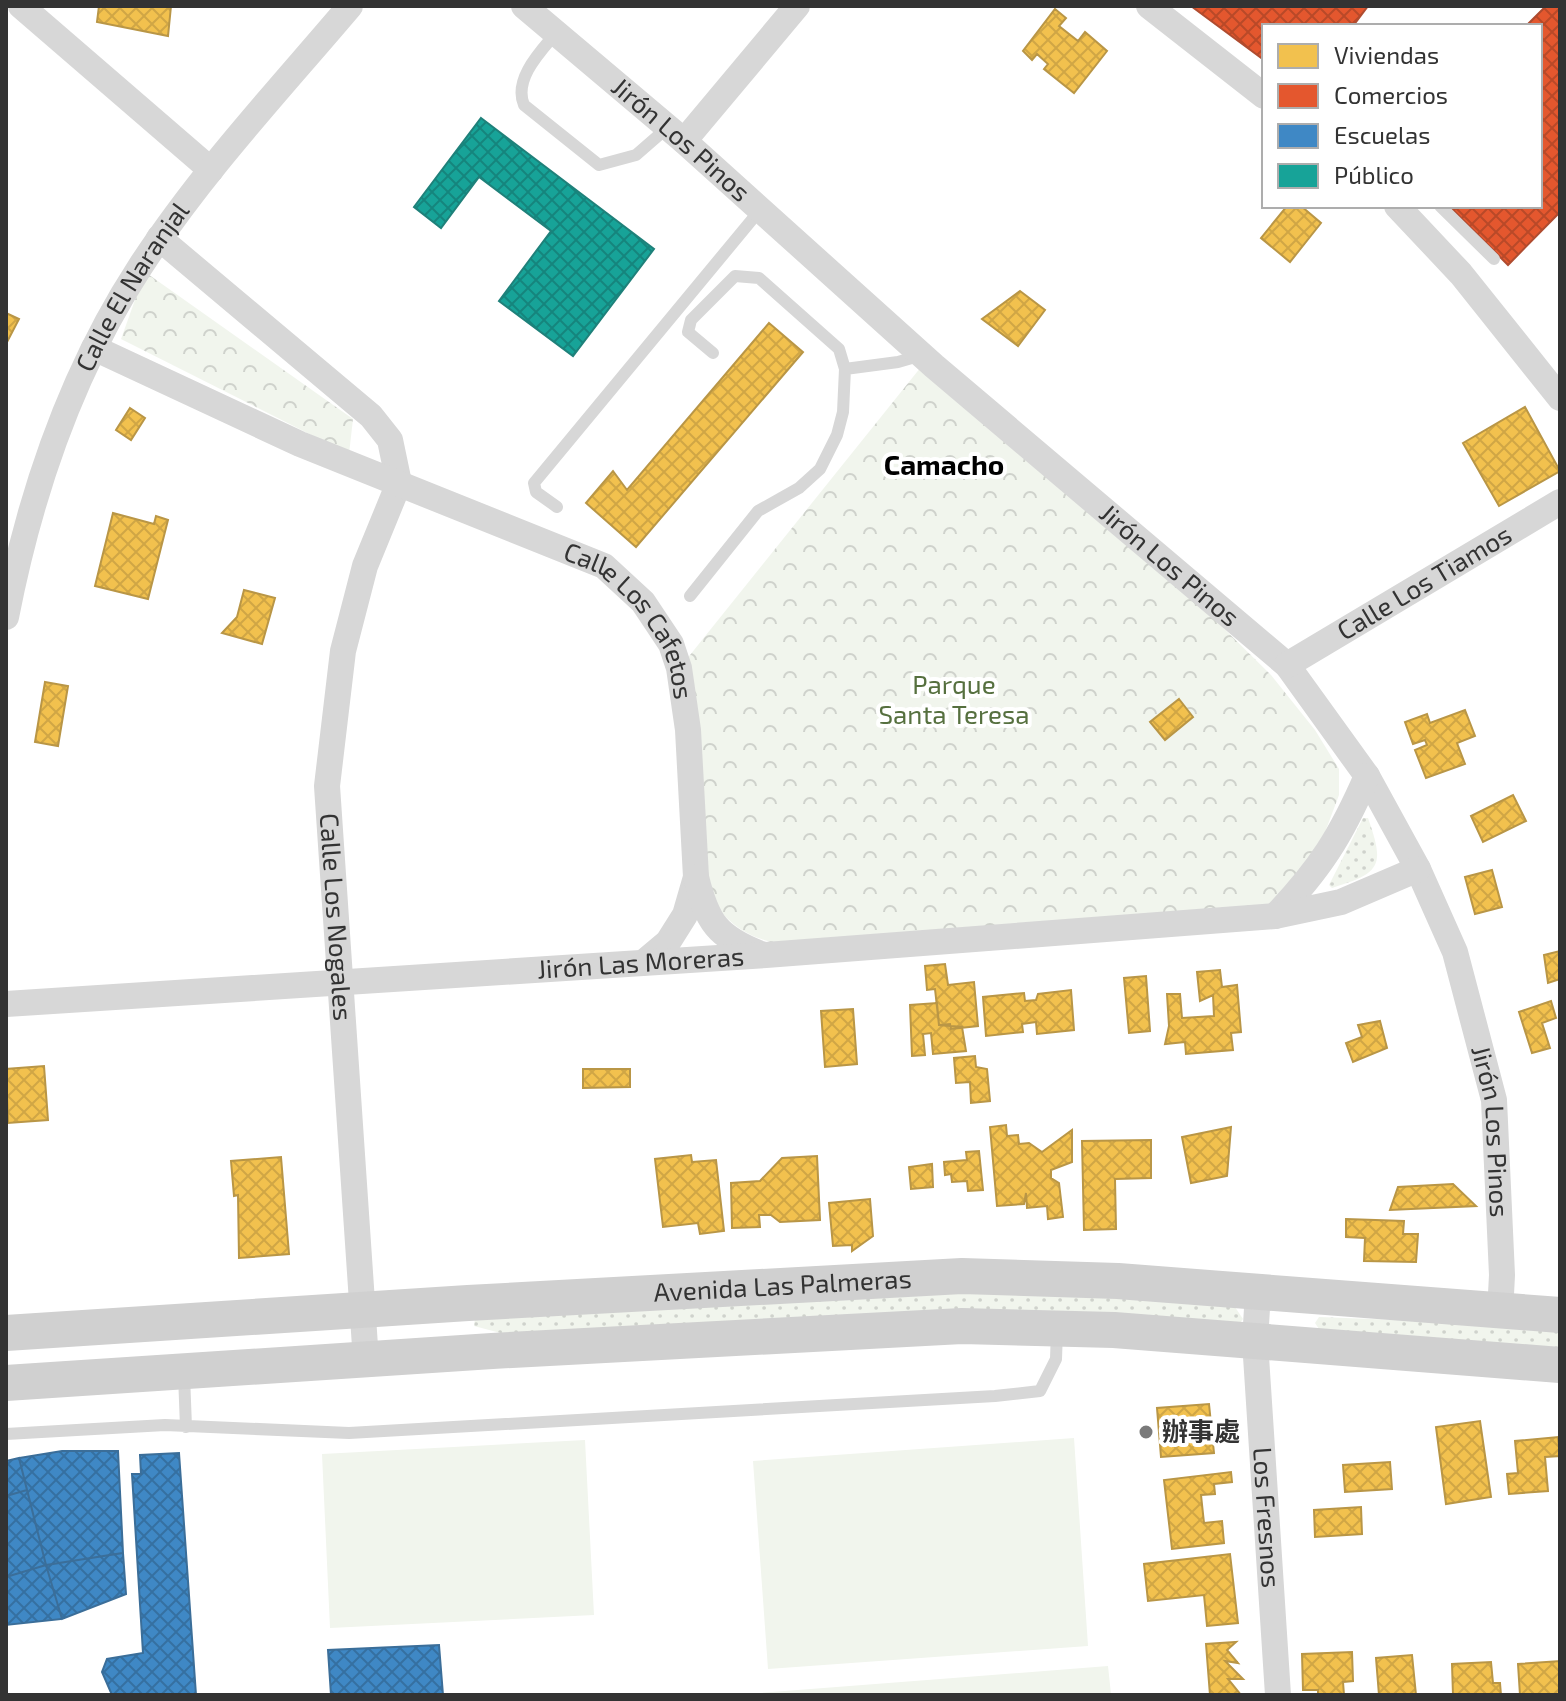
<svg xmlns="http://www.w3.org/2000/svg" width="1566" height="1701" viewBox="0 0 1566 1701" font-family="'Exo 2','Noto Sans SC',sans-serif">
  <defs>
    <pattern id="grass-dots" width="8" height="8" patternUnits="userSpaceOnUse" patternTransform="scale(2)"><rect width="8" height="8" fill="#f1f5ed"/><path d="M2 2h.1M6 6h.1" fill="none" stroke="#cfd2cc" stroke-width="1.8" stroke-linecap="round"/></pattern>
    <pattern id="park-crowns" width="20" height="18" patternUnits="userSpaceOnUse" patternTransform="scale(2)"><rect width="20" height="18" fill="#f1f5ed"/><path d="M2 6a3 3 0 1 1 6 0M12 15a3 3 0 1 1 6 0" fill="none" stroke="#cfd2cc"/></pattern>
    <pattern id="homes-cross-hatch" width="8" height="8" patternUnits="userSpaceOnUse" patternTransform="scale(2)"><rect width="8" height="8" fill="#f2c14e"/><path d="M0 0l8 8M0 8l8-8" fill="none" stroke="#d0a645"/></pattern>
    <pattern id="shops-cross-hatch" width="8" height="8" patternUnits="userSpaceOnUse" patternTransform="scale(2)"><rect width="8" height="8" fill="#e4572e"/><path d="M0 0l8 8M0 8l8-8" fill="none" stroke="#b94928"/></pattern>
    <pattern id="schools-cross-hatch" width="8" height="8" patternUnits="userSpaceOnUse" patternTransform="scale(2)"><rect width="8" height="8" fill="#3f88c5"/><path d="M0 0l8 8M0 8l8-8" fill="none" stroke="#3570a1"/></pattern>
    <pattern id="public-cross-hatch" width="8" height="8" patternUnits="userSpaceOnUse" patternTransform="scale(2)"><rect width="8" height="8" fill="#17a398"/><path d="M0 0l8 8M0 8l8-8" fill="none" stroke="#15857d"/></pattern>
  </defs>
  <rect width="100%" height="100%" fill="#fff"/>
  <path fill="url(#grass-dots)" d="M 1363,818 L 1368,818 C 1385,866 1381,873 1332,888 L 1329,885 Z
    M 968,1287 L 1235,1307 L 1243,1319 L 1237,1327 L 520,1338 L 474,1326 L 475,1318 Z
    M 1319,1317 L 1560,1326 L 1560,1353 L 1319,1329 L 1315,1323 Z"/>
  <path fill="url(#park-crowns)" d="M 145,272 L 353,419 L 349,454 L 121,339 Z
    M 921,367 L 1197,602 L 1271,675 L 1315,730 L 1339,769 L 1339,795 L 1321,843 L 1264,913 L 787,946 C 748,937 737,931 710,900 L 686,660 Z"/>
  <path fill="#f1f5ed" d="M 1074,1438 L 1088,1646 L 768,1669 L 753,1461 Z
    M 585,1440 L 594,1615 L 330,1628 L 322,1454 Z
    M 1108,1666 L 1111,1694 L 734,1695 Z"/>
  <path fill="url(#homes-cross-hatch)" stroke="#b99646" stroke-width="2" d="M 99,6 L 171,6 L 168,36 L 97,22 Z
    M 1055,9 L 1066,18 L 1059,26 L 1078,41 L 1085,32 L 1107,51 L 1074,93 L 1044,69 L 1048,64 L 1037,54 L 1032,60 L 1023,51 Z
    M 1287,206 L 1301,206 L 1321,223 L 1290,262 L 1261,238 Z
    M 1020,291 L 1045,310 L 1018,346 L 982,319 Z
    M 6,313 L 19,319 L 6,344 Z
    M 769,323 L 803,352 L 636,547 L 586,503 L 613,471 L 627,490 Z
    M 1525,407 L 1560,471 L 1499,506 L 1463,443 Z
    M 130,408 L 145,418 L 131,440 L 116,430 Z
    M 113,513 L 154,524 L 156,516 L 168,520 L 148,599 L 95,586 Z
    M 244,590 L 275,598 L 262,644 L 222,633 L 237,617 Z
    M 45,682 L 68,686 L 58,746 L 35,742 Z
    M 1179,699 L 1193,717 L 1165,740 L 1150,722 Z
    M 1465,710 L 1475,736 L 1457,743 L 1465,764 L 1426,778 L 1415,750 L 1427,745 L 1425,740 L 1413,744 L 1405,722 L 1427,714 L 1430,723 Z
    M 1513,795 L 1526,821 L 1483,842 L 1471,816 Z
    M 1492,870 L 1502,907 L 1475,914 L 1465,877 Z
    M 1560,951 L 1560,979 L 1548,983 L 1544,955 Z
    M 945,964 L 948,985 L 974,982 L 978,1026 L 951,1029 L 950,1024 L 939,1025 L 935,989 L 927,990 L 925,966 Z
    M 1220,970 L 1222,987 L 1237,985 L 1241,1032 L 1231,1033 L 1233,1050 L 1186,1054 L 1185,1042 L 1165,1044 L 1169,1026 L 1167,994 L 1180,994 L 1182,1018 L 1214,1016 L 1213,995 L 1200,1001 L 1197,972 Z
    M 1146,976 L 1150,1031 L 1129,1033 L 1124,978 Z
    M 1071,990 L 1074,1030 L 1037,1034 L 1036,1022 L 1022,1024 L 1023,1032 L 986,1036 L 983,997 L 1024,993 L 1025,1001 L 1036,1000 L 1038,994 Z
    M 1551,1001 L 1556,1018 L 1542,1023 L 1550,1048 L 1532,1053 L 1519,1012 Z
    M 937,1003 L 939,1025 L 962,1027 L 966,1051 L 933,1054 L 931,1033 L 923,1034 L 925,1055 L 912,1056 L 910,1005 Z
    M 853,1009 L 857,1064 L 825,1067 L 821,1011 Z
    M 1380,1021 L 1387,1048 L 1353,1062 L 1346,1043 L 1362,1037 L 1358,1025 Z
    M 975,1056 L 976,1067 L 987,1069 L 990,1101 L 971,1103 L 970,1082 L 956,1083 L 954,1058 Z
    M 44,1066 L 48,1120 L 8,1123 L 6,1069 Z
    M 583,1069 L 630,1069 L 630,1087 L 583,1088 Z
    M 1006,1125 L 1007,1136 L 1018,1135 L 1019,1144 L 1029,1143 L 1042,1152 L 1072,1130 L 1072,1162 L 1051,1170 L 1051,1178 L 1059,1183 L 1063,1217 L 1048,1219 L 1047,1206 L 1027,1208 L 1026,1193 L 1024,1204 L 997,1206 L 990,1127 Z
    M 1231,1127 L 1227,1176 L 1191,1183 L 1182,1137 Z
    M 1151,1140 L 1151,1178 L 1115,1179 L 1116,1229 L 1084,1230 L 1082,1141 Z
    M 979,1151 L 983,1190 L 968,1191 L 967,1181 L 952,1182 L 951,1174 L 945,1175 L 944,1162 L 967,1160 L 966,1152 Z
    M 691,1155 L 692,1162 L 716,1160 L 724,1231 L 700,1234 L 698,1223 L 663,1227 L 655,1159 Z
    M 817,1156 L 820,1220 L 780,1222 L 771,1215 L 759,1215 L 760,1227 L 732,1228 L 731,1183 L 760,1181 L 782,1158 Z
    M 281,1157 L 289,1254 L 239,1258 L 238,1195 L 234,1196 L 231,1161 Z
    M 932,1164 L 933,1187 L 911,1189 L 909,1167 Z
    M 1453,1184 L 1476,1206 L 1390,1210 L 1398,1187 Z
    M 870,1199 L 873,1236 L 852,1251 L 852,1245 L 833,1246 L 829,1203 Z
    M 1346,1219 L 1404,1221 L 1403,1234 L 1418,1234 L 1416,1262 L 1364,1261 L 1365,1238 L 1346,1237 Z
    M 1209,1404 L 1214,1453 L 1161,1457 L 1157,1408 Z
    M 1480,1421 L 1491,1497 L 1446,1504 L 1436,1427 Z
    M 1558,1437 L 1560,1456 L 1545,1457 L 1548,1491 L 1509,1494 L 1507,1474 L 1518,1473 L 1515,1441 Z
    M 1390,1462 L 1392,1489 L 1345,1492 L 1343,1465 Z
    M 1231,1472 L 1232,1482 L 1214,1484 L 1215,1494 L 1201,1495 L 1204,1523 L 1222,1521 L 1224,1543 L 1172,1549 L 1164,1480 Z
    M 1361,1507 L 1362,1534 L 1315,1537 L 1314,1510 Z
    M 1230,1554 L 1238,1623 L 1207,1626 L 1204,1595 L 1148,1601 L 1144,1564 Z
    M 1236,1642 L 1227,1650 L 1238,1663 L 1225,1661 L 1243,1679 L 1228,1679 L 1241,1695 L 1210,1695 L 1206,1644 Z
    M 1352,1652 L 1353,1681 L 1343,1682 L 1344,1695 L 1318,1695 L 1318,1690 L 1303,1690 L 1302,1654 Z
    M 1412,1655 L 1416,1695 L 1379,1695 L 1376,1658 Z
    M 1560,1661 L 1560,1695 L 1520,1695 L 1518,1664 Z
    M 1491,1662 L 1493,1683 L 1500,1683 L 1501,1695 L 1453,1695 L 1452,1664 Z"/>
  <path fill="url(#shops-cross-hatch)" stroke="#af4c30" stroke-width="2" d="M 1191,6 L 1368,6 L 1353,26 L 1264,26 L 1264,60 Z
    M 1546,6 L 1560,6 L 1560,212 L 1508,265 L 1449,206 L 1540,206 L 1540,26 L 1526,26 Z"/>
  <path fill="url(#schools-cross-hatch)" stroke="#3b6e99" stroke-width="2" d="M 62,1451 L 118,1451 L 123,1553 L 46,1565 L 19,1458 Z
    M 179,1453 L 196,1695 L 112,1695 L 102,1672 L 107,1659 L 143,1653 L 132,1474 L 141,1474 L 140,1455 Z
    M 19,1458 L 27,1490 L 6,1496 L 6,1461 Z
    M 27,1490 L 46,1565 L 6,1577 L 6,1496 Z
    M 123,1553 L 126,1594 L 62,1619 L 46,1565 Z
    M 46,1565 L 62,1619 L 6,1625 L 6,1577 Z
    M 439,1645 L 443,1695 L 331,1695 L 328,1650 Z"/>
  <path fill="url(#public-cross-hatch)" stroke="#1f817a" stroke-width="2" d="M 481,118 L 654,249 L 573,356 L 499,301 L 551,231 L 479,177 L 441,228 L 414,207 Z"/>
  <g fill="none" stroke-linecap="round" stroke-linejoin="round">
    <path stroke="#d7d7d7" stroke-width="12" d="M 556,33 C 541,51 513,79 524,105 L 599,165 L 636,155 L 667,128
      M 1440,206 L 1494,259
      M 845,369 L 898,362 L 922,355
      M 557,507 L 536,492 L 534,483 L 760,210
      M 690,596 L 758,511 L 799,488 L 820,469 L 837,435 L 843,412 L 845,369 L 839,349 L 759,278 L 735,276 L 691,320 L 688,332 L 713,353
      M 184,1375 L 186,1427
      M 6,1434 L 165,1425 L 349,1433 L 995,1396 L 1040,1391 L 1056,1359 L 1057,1330"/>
    <g stroke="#d7d7d7" stroke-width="26">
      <path d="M 21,6 L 211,170"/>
      <path id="s1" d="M 524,6 L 684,141 L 934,366 L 1287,665 L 1367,776 L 1418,869 L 1455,952 L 1494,1100 L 1502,1275 L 1500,1313"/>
      <path d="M 1149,6 L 1264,96"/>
      <path d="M 684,141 L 797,6"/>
      <path d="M 1397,206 L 1461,274 L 1560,398"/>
      <path id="s2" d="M 159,238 L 371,416 L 390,440 L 399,483 L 365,566 L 343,651 L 327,786 L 366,1361"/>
      <path id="s3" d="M 94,348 L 300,444 L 604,566 L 643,602 L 671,644 L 679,668 L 688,730 L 696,877 L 685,915 L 668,942 L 643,963"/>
      <path id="s4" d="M 6,617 C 30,494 71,373 140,267 C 201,173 278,91 350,6"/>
      <path id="s5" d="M 1287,665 L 1560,502"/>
      <path d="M 696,877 C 707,922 717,937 761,954"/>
      <path d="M 1275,916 C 1320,869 1341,836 1367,776"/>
      <path id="s6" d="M 6,1004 L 766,955 L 1275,916 L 1341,902 L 1418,869"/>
      <path id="s7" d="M 1258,1292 L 1255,1341 L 1278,1695"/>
    </g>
    <g stroke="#d0d0d0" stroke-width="36">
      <path id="s8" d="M 6,1333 L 468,1303 L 962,1276 L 1118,1281 L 1560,1315"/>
      <path d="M 6,1383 L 492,1351 L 962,1326 L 1114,1330 L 1560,1365"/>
    </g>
  </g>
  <circle fill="#7a7a7a" stroke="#fff" stroke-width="3" cx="1146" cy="1432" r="8"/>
  <g text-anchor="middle" stroke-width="8" stroke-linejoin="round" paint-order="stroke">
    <g font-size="26" fill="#333" stroke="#fff">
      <text dy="9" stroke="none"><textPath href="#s1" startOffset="206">Jirón Los Pinos</textPath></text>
      <text dy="9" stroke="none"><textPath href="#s4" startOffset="356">Calle El Naranjal</textPath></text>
      <text dy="9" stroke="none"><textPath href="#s1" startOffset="854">Jirón Los Pinos</textPath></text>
      <text dy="9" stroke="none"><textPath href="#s5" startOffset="160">Calle Los Tiamos</textPath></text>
      <text dy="9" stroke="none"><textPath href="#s3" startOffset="614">Calle Los Cafetos</textPath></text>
      <text dy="9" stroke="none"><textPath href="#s2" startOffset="796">Calle Los Nogales</textPath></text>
      <text dy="9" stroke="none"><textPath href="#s6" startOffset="636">Jirón Las Moreras</textPath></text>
      <text dy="9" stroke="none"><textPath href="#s1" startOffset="1526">Jirón Los Pinos</textPath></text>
      <text dy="9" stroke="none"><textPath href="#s8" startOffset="778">Avenida Las Palmeras</textPath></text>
      <text dy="9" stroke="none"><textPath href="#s7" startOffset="226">Los Fresnos</textPath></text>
    </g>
    <g font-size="26" fill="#56703f" stroke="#fff">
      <text x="954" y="694">Parque<tspan x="954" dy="30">Santa Teresa</tspan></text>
    </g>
    <g font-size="26" font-weight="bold" fill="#333" stroke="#fff" text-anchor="start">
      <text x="1162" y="1441">辦事處</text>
    </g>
    <g font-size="28" font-weight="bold" fill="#000" stroke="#fff">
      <text x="944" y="475">Camacho</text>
    </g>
  </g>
  <rect width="1566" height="1701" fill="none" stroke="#333333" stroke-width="16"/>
  <rect x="1262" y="24" width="280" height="184" fill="#ffffff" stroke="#adadad" stroke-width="2"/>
  <rect x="1278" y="44" width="40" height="24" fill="#f2c14e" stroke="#adadad" stroke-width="2"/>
  <text x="1334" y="64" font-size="24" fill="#333333">Viviendas</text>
  <rect x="1278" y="84" width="40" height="24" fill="#e4572e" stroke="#adadad" stroke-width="2"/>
  <text x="1334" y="104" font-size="24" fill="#333333">Comercios</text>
  <rect x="1278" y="124" width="40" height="24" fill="#3f88c5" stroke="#adadad" stroke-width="2"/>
  <text x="1334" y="144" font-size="24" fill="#333333">Escuelas</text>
  <rect x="1278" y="164" width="40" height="24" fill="#17a398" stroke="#adadad" stroke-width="2"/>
  <text x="1334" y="184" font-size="24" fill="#333333">Público</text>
</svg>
